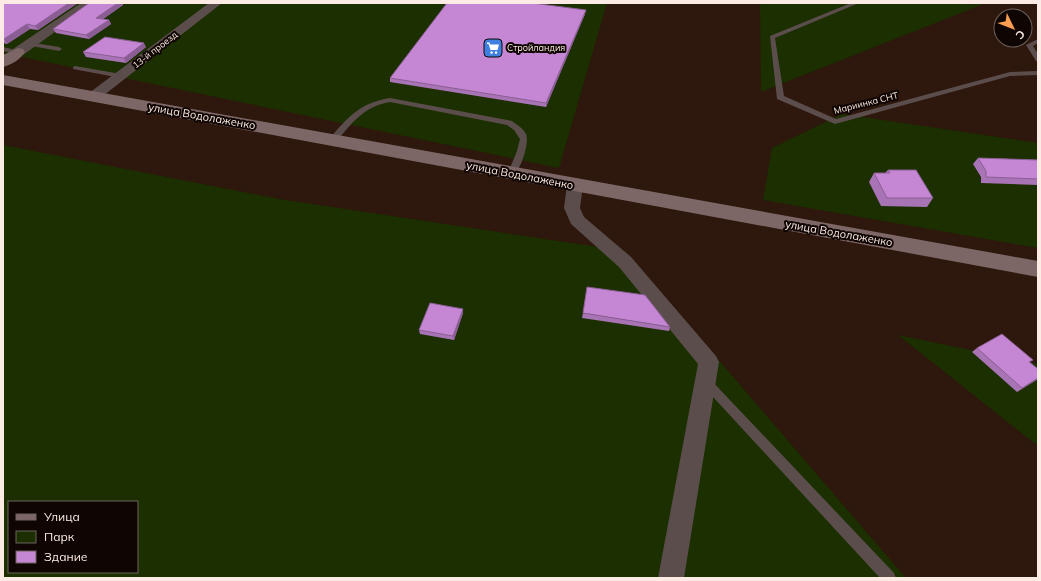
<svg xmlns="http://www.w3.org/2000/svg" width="1041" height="581" viewBox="0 0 1041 581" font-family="Mulish,sans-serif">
  <rect width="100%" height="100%" fill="#2e170c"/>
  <path fill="#1b2f00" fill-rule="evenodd" d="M 3,3 L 607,3 L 559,168 L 3,53 Z
    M 760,3 L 986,3 L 761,92 Z
    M 842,114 L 1038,143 L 1038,248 L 763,200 L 772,148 Z
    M 3,145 L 279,199 L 625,251 L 906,578 L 3,578 ZM 9,502 L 137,502 L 137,572 L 9,572 Z
    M 898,335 L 1038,364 L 1038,446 Z"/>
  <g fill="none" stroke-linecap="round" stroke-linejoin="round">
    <path fill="#5b4d4c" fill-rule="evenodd" d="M 851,3 L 859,3 L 775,38 L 784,96 L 836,119 L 1010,72 L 1038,71 L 1038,75 L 1010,76 L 835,124 L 777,99 L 770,36 Z
      M 1038,39 L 1038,43 L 1033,46 L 1038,54 L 1038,62 L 1036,61 L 1026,45 Z
      M 28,42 L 59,47 L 62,49 L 59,51 L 26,45 L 25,44 Z
      M 3,47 L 20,51 L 21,52 L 18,54 L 3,51 Z
      M 75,66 L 121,74 L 125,76 L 121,78 L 73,69 L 73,67 Z
      M 390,98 L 512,121 C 517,125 523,128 526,134 C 530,142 520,173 512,176 L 508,173 L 517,151 L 520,139 L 514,130 L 507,125 L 390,102 C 363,107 353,122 336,142 L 330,142 L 330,138 C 349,116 360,103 390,98 Z
      M 706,377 L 710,379 L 894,573 L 896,578 L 880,578 L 702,385 L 700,382 L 702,379 Z"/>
    <path fill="#5b4d4c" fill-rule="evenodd" d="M 81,3 L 95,3 L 23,55 L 13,55 L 12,52 L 13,49 Z
      M 209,3 L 222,3 L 99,99 L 89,99 L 87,96 L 89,93 Z
      M 575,180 L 581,181 L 583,185 L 580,208 L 584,217 L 631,257 L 716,356 L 719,362 L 684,578 L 658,578 L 698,364 L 619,267 L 571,224 L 564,208 L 567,185 L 569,181 Z"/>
    <path fill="#7d6766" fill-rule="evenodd" d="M 18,48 L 23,49 L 25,52 C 21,59 11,65 3,67 L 3,55 Z
      M 3,75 L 1038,261 L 1038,277 L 3,85 Z"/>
  </g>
  <path fill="#a974b5" d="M 3,3 L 78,3 L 38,30 L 30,29 L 7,44 L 3,43 Z
    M 89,3 L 122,3 L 123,5 L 103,19 L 109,20 L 111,24 L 89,39 L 56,33 L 53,29 Z
    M 585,14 L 546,107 L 390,82 L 390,78 Z
    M 146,47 L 126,63 L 86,57 L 83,52 Z
    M 978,158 L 1038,160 L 1038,185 L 981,183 L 981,177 L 973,164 Z
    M 888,170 L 933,198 L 927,207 L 881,206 L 869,182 L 874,173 L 885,173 Z
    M 463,313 L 454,340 L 420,334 L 419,330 Z
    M 583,313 L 670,327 L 669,331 L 582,318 Z
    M 977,348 L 1030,362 L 1038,369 L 1038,379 L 1017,392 L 972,352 Z"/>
  <path fill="#8a5e94" d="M 69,3 L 78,3 L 38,30 L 35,26 Z
    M 118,3 L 122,3 L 123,5 L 99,22 L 96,18 Z
    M 586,10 L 585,14 L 546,107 L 546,103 Z
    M 109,20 L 111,24 L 89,39 L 86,35 Z
    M 27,24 L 30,29 L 7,44 L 4,39 Z
    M 144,43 L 146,47 L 126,63 L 124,58 Z
    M 463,309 L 463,313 L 454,340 L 453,336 Z
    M 1038,378 L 1038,379 L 1017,392 L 1022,388 Z"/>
  <path fill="#c587d3" stroke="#8a5e94" d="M 3,3 L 69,3 L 35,26 L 27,24 L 4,39 L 3,39 Z
    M 89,3 L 118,3 L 96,18 L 109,20 L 86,35 L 53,29 Z
    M 447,3 L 532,3 L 586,10 L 546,103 L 390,78 Z
    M 105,37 L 144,43 L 124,58 L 83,52 Z
    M 978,158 L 1038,160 L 1038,179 L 986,177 L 986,171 Z
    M 888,170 L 916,170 L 933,198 L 887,198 L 874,173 L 890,173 Z
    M 587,287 L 645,295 L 670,327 L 583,313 Z
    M 430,303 L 463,309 L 453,336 L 419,330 Z
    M 1002,334 L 1033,360 L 1029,362 L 1038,369 L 1038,378 L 1022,388 L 977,348 Z"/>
  <defs>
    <g id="supermarket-square" transform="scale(1)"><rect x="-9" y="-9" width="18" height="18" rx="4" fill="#3f7fe0" stroke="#0f0603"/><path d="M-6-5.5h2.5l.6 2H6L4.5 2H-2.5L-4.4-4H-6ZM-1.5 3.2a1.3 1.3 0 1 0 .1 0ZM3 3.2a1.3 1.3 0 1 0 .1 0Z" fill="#fff"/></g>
  </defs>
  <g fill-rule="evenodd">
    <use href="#supermarket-square" x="493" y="48"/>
  </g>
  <g text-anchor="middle" stroke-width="4" stroke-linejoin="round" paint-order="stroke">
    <g font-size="9" fill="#fcebe4" stroke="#0f0603" text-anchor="start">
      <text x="507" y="51">Стройландия</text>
    </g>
    <g font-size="9" fill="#fcebe4" stroke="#0f0603">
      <text transform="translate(155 50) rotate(-38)" y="3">13-й проезд</text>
      <text transform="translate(866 103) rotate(-14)" y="3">Мариинка СНТ</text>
    </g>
    <g font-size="11" fill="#fcebe4" stroke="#0f0603">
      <text transform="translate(202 116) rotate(10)" y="4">улица Водолаженко</text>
      <text transform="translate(520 175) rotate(11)" y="4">улица Водолаженко</text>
      <text transform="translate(839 233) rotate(10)" y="4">улица Водолаженко</text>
    </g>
  </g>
  <rect width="1041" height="581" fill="none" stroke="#fcebe4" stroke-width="8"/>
  <rect x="8" y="501" width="130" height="72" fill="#0f0603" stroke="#6e625d"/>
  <rect x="16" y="514" width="20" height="6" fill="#7d6766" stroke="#6e625d"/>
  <text x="44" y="521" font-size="12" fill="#fcebe4">Улица</text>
  <rect x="16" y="531" width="20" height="12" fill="#1b2f00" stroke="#6e625d"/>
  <text x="44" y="541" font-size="12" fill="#fcebe4">Парк</text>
  <rect x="16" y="551" width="20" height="12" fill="#c587d3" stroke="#6e625d"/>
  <text x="44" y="561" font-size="12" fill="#fcebe4">Здание</text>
  <g transform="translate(1013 28) rotate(133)"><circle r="19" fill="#0f0603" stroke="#6e625d"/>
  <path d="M0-3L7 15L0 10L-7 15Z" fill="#fb9e51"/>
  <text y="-6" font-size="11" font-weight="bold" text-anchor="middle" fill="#fcebe4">С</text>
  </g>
</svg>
